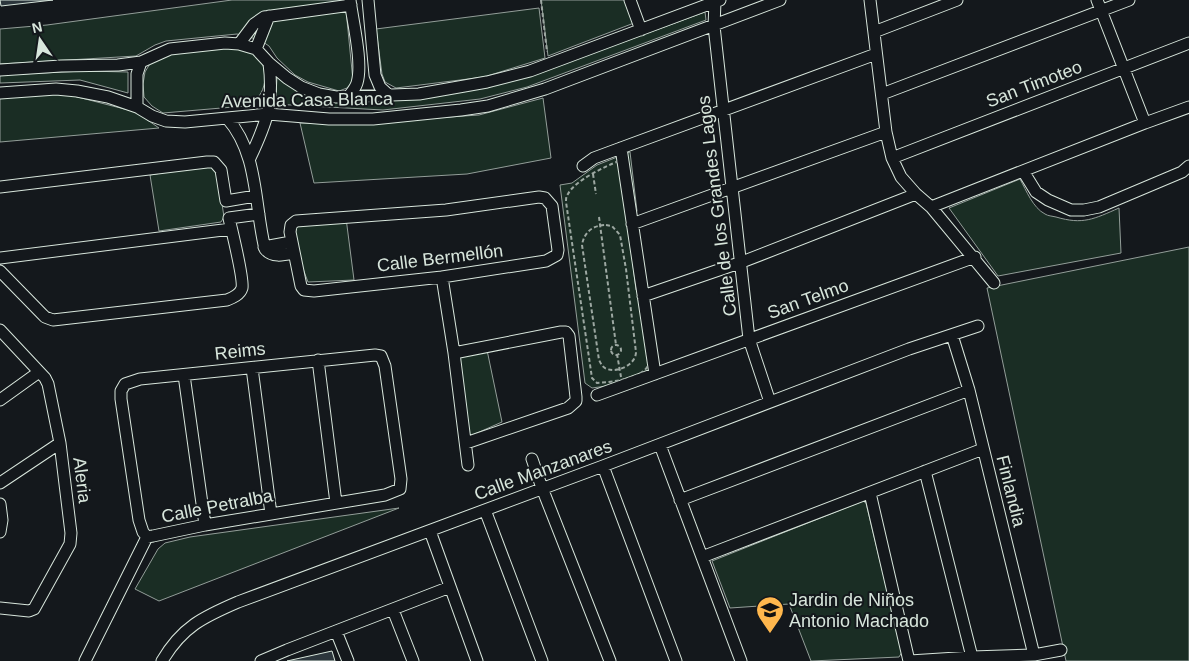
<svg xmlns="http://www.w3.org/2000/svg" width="1189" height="661" viewBox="0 0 1189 661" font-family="Arial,sans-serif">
  <rect width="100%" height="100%" fill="#14181c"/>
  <path fill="#1a2d24" stroke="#939e99" d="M 232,0 L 345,0 L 353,81 L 347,88 L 339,91 L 308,82 L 295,75 L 277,58 L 269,46 L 260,40 L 237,34 L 166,41 L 155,45 L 136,56 L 0,64 L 0,29 L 47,25 Z
    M 541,0 L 626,0 L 634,23 L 548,56 Z
    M 539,8 L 545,58 L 484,77 L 396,88 L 385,82 L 382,74 L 376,29 Z
    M 705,12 L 706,20 L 527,87 L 480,99 L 383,110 L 273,104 L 276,95 L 277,77 L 302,94 L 338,103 L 402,100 L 546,70 Z
    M 238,47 C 242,49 249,50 253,52 C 268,62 269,89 255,100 C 252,103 248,105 245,106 L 163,113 L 152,106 L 144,97 L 143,84 L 145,72 L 151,62 L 163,53 Z
    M 84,71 L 128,72 L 128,93 L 80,80 L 0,83 L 0,75 Z
    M 62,93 L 136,112 L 159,128 L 0,142 L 0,97 Z
    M 543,98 L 551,158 L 467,174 L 314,183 L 300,123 L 360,123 L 479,115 Z
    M 630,152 L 637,211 L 628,225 L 636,290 L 647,298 L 657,361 L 647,373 L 621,384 L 592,388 L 585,383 L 560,185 L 572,183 L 597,165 Z
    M 207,165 L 217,171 L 224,217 L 221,222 L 159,231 L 150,175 Z
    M 1020,179 C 1026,190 1033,208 1045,214 C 1048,216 1052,216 1056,217 C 1083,225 1094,219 1119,208 L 1121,253 L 998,276 L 949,208 Z
    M 346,218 L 354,280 L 308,282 L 297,253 L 292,230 L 298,222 Z
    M 1189,247 L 1189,661 L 1066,661 L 987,288 Z
    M 487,350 L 502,422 L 468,437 L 457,355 Z
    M 863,501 L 866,503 L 902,652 L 899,657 L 811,661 L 789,604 L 730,608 L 712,561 Z
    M 399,508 L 159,601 L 135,589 L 158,549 L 165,543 L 190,537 Z"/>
  <path fill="#2c363c" stroke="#d8e6dc" d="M 0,0 L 53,0 L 1,6 Z
    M 332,651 L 335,661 L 287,661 Z"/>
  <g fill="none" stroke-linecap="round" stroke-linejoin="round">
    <g stroke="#d8e6dc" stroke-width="13">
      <path id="minor" d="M 368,0 L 375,75 L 380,87 L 390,96
        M 630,0 L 641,30
        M 870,0 L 886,132 L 892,158 L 901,177 L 916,194 L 931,207 L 994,283
        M 1097,0 L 1145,123
        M 715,2 L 714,26 L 749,339 L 770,402
        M 874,32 L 957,0
        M 239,44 L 254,24 L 264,17 L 351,5
        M 256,49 L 269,16
        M 0,70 L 61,66 L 118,65 L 141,62 L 170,49 L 225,43 L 239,44 L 256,49 L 269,63 L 287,78 L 301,87 L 319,94 L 336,97 L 419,94 L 487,82 L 530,71 L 720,0
        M 0,93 L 56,89 L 77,91 L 108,97 L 137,107 L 152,116 L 166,121 L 185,122 L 268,114 L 329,119 L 373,119 L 461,110 L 488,106 L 545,89 L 780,0
        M 882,94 L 1129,0
        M 348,97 C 352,92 355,89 357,83 C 363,63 353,23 350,0
        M 137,107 L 137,74 L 141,62
        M 227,118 C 259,154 254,205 265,249 C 272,258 284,255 293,253
        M 621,148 L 655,374
        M 250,158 C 267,122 274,103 269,63
        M 892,158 L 1189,43
        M 583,166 L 594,158 L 621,148 L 876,54
        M 1023,171 L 1036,192 L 1048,200 L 1071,210 L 1084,210 L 1099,207 L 1182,172 L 1189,166
        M 0,187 L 207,162 L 214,162 L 221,170 L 226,201 L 256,196
        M 539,197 L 545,198 L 552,206 L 558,250 L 557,255 L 546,261 L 442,277 L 314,291 L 304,290 L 301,286 L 290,232 L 291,225 L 296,221 L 446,210 Z
        M 931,207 L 1145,123 L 1189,107
        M 632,224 L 886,132
        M 264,247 L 291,242
        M 0,258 L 231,229
        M 0,271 L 42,314 L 45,317 L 53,320 L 227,300 C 232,298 240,295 242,288 C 244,278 232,232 229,218 L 259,214
        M 442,277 L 454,353 L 468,465
        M 643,296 L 742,262 L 916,194
        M 0,330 L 45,378 L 48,384 L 60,443 L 71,533 L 70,544 L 34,609 L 29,611 L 0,608
        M 952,335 L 969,390 L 1034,655
        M 454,353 L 561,332 L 566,332 L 569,336 L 576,397 L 576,401 L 568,408 L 466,443
        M 375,355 L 381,356 L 385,366 L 401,479 L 400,489 L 385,495 L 205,525 L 153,536 L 147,537 L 143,532 L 139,520 L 121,399 L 121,391 L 125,384 L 140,379 Z
        M 318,360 L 336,503
        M 252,368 L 271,514
        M 184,375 L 205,525
        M 597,395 L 975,257
        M 0,400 L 39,372
        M 660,445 L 741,661
        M 532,459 L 542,488 L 610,661
        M 603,466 L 676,661
        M 925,471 L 972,657
        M 0,483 L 60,443
        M 870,493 L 909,661
        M 680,500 L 969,390
        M 0,504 L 2,520 L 0,532
        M 485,510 L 542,661
        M 430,531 L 477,661
        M 702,557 L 983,449
        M 393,610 L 413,661
        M 336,631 L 348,661
        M 85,661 L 147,537
        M 162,661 C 182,627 203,617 238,602 L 603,466 L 909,349 L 978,326
        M 261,661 L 287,650 L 450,587
        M 910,661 L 972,657 L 1034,655 L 1061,650"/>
    </g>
    <path stroke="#9da8a2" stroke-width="2" stroke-dasharray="4 2.5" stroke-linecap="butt" d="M 541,0 L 547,52
      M 619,161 L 649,363 C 645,379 611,382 597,383 L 592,378 L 566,202 C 566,199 566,196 568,194 C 574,181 606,166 619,161 Z
      M 593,174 L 596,194
      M 599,217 L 616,345
      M 606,225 L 612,226 L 620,235 L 626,269 L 636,352 C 636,364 619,373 607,369 C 603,368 601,364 599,360 L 582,245 C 584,232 593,225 606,225 Z
      M611 350a5 5 0 1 1 10 0a5 5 0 1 1-10 0Z
      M 617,354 L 621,377"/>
    <use href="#minor" stroke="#14181c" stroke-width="11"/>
  </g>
  <defs>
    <g id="school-pin" transform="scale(1.4375)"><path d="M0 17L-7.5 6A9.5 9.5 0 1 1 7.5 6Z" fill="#ffb74d" stroke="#14181c"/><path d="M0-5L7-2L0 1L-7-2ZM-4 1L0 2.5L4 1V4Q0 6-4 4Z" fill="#111"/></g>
  </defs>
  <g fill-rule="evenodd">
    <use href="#school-pin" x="770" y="610"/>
  </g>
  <g text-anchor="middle" stroke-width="4" stroke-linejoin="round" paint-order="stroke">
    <g font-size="18" fill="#d8e6dc" stroke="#14181c">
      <text transform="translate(1034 84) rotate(-21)" y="6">San Timoteo</text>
      <text transform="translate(307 100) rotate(-1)" y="6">Avenida Casa Blanca</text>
      <text transform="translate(717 206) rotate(-97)" y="6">Calle de los Grandes Lagos</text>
      <text transform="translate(440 258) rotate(-7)" y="6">Calle Bermellón</text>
      <text transform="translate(808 299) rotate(-20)" y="6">San Telmo</text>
      <text transform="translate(240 351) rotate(-6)" y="6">Reims</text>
      <text transform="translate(543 470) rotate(-20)" y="6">Calle Manzanares</text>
      <text transform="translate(82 480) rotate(83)" y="6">Aleria</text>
      <text transform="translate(1011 491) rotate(76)" y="6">Finlandia</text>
      <text transform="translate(217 506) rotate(-11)" y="6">Calle Petralba</text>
    </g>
    <g font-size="18" fill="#d8e6dc" stroke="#14181c" text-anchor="start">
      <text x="789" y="606">Jardin de Niños<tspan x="789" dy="21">Antonio Machado</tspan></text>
    </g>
  </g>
  <g transform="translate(40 40) rotate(347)" stroke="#14181c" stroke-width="4" paint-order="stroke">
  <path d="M0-4L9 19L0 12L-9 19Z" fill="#d8e6dc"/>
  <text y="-8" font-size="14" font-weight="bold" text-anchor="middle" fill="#d8e6dc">N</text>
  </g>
</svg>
